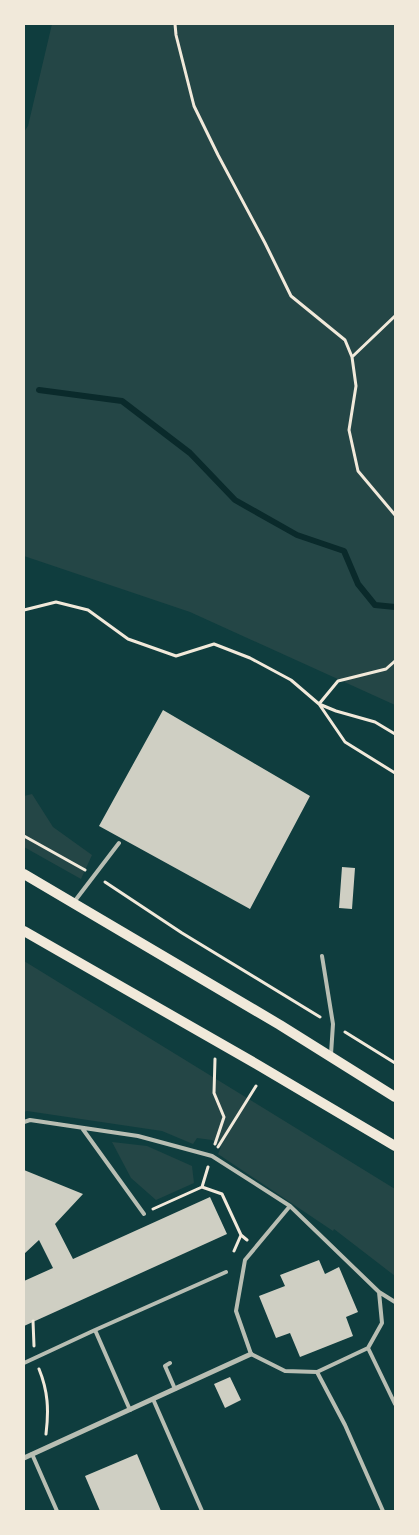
<svg xmlns="http://www.w3.org/2000/svg" width="419" height="1535" viewBox="0 0 419 1535" font-family="Roboto,sans-serif">
  <rect width="100%" height="100%" fill="#0f3d3e"/>
  <path fill="#244646" d="M 52,24 L 395,24 L 395,705 L 190,612 L 24,556 L 24,132 L 28,126 Z
    M 32,794 L 53,827 L 92,855 L 81,879 L 24,847 L 24,796 Z
    M 24,961 L 395,1189 L 395,1276 L 334,1229 L 333,1231 L 218,1154 L 221,1147 L 212,1140 L 197,1138 L 193,1144 L 162,1131 L 27,1111 L 24,1112 Z
    M 112,1142 L 147,1146 L 192,1166 L 194,1183 L 156,1200 L 131,1178 Z"/>
  <g fill="none" stroke-linecap="round" stroke-linejoin="round">
    <path stroke="#0a2a2b" stroke-width="6" d="M 39,390 L 122,401 L 190,453 L 235,500 L 297,535 L 344,551 L 358,584 L 375,605 L 395,607"/>
  </g>
  <path fill="#cfcfc3" d="M 163,710 L 310,796 L 250,909 L 99,826 Z
    M 342,867 L 355,868 L 352,909 L 339,908 Z
    M 24,1170 L 83,1194 L 55,1224 L 73,1259 L 210,1197 L 227,1234 L 24,1326 L 24,1281 L 53,1268 L 39,1240 L 24,1254 Z
    M 319,1260 L 325,1274 L 339,1267 L 358,1312 L 346,1317 L 353,1336 L 300,1357 L 290,1333 L 276,1338 L 259,1296 L 285,1286 L 280,1275 Z
    M 230,1377 L 241,1400 L 225,1408 L 214,1384 Z
    M 137,1454 L 161,1511 L 100,1511 L 85,1476 Z"/>
  <g fill="none" stroke-linecap="round" stroke-linejoin="round">
    <path stroke="#f1e9da" stroke-width="3" d="M 175,24 L 176,35 L 194,106 L 218,155 L 265,243 L 291,296 L 345,340 L 352,357 L 356,386 L 349,430 L 358,471 L 395,515
      M 352,357 L 395,316
      M 24,610 L 56,602 L 88,610 L 128,639 L 176,656 L 214,644 L 250,658 L 291,680 L 319,704 L 345,742 L 395,773
      M 395,661 L 386,669 L 338,681 L 319,704 L 336,711 L 375,722 L 395,734
      M 24,836 L 85,870
      M 105,882 L 182,933 L 320,1017
      M 345,1032 L 395,1063
      M 215,1059 L 214,1093 L 224,1117 L 215,1144
      M 218,1147 L 256,1086
      M 202,1187 L 222,1194 L 241,1235 L 247,1240
      M 153,1209 L 202,1187 L 208,1167
      M 234,1251 L 241,1235
      M 33,1321 L 34,1346
      M 39,1369 C 48,1391 49,1410 46,1434"/>
    <path stroke="#b8beb3" stroke-width="4" d="M 74,902 L 119,843
      M 322,956 L 333,1024 L 331,1054
      M 24,1122 L 30,1120 L 138,1136 L 212,1156 L 290,1206 L 379,1292 L 395,1302
      M 82,1128 L 144,1214
      M 290,1206 L 245,1260 L 236,1311 L 251,1354 L 285,1371 L 317,1372 L 368,1348
      M 379,1292 L 382,1323 L 368,1348 L 395,1404
      M 24,1363 L 95,1330
      M 170,1363 L 165,1366 L 175,1389
      M 317,1372 L 345,1425 L 383,1511
      M 153,1399 L 202,1511
      M 130,1410 L 95,1330 L 226,1272
      M 32,1454 L 57,1511"/>
    <path stroke="#b8beb3" stroke-width="5" d="M 24,1458 L 251,1354"/>
    <path stroke="#f1e9da" stroke-width="10" d="M 24,874 L 280,1025 L 395,1097
      M 24,931 L 258,1065 L 395,1146"/>
  </g>
  <rect width="419" height="1535" fill="none" stroke="#f1e9da" stroke-width="50"/>
</svg>
